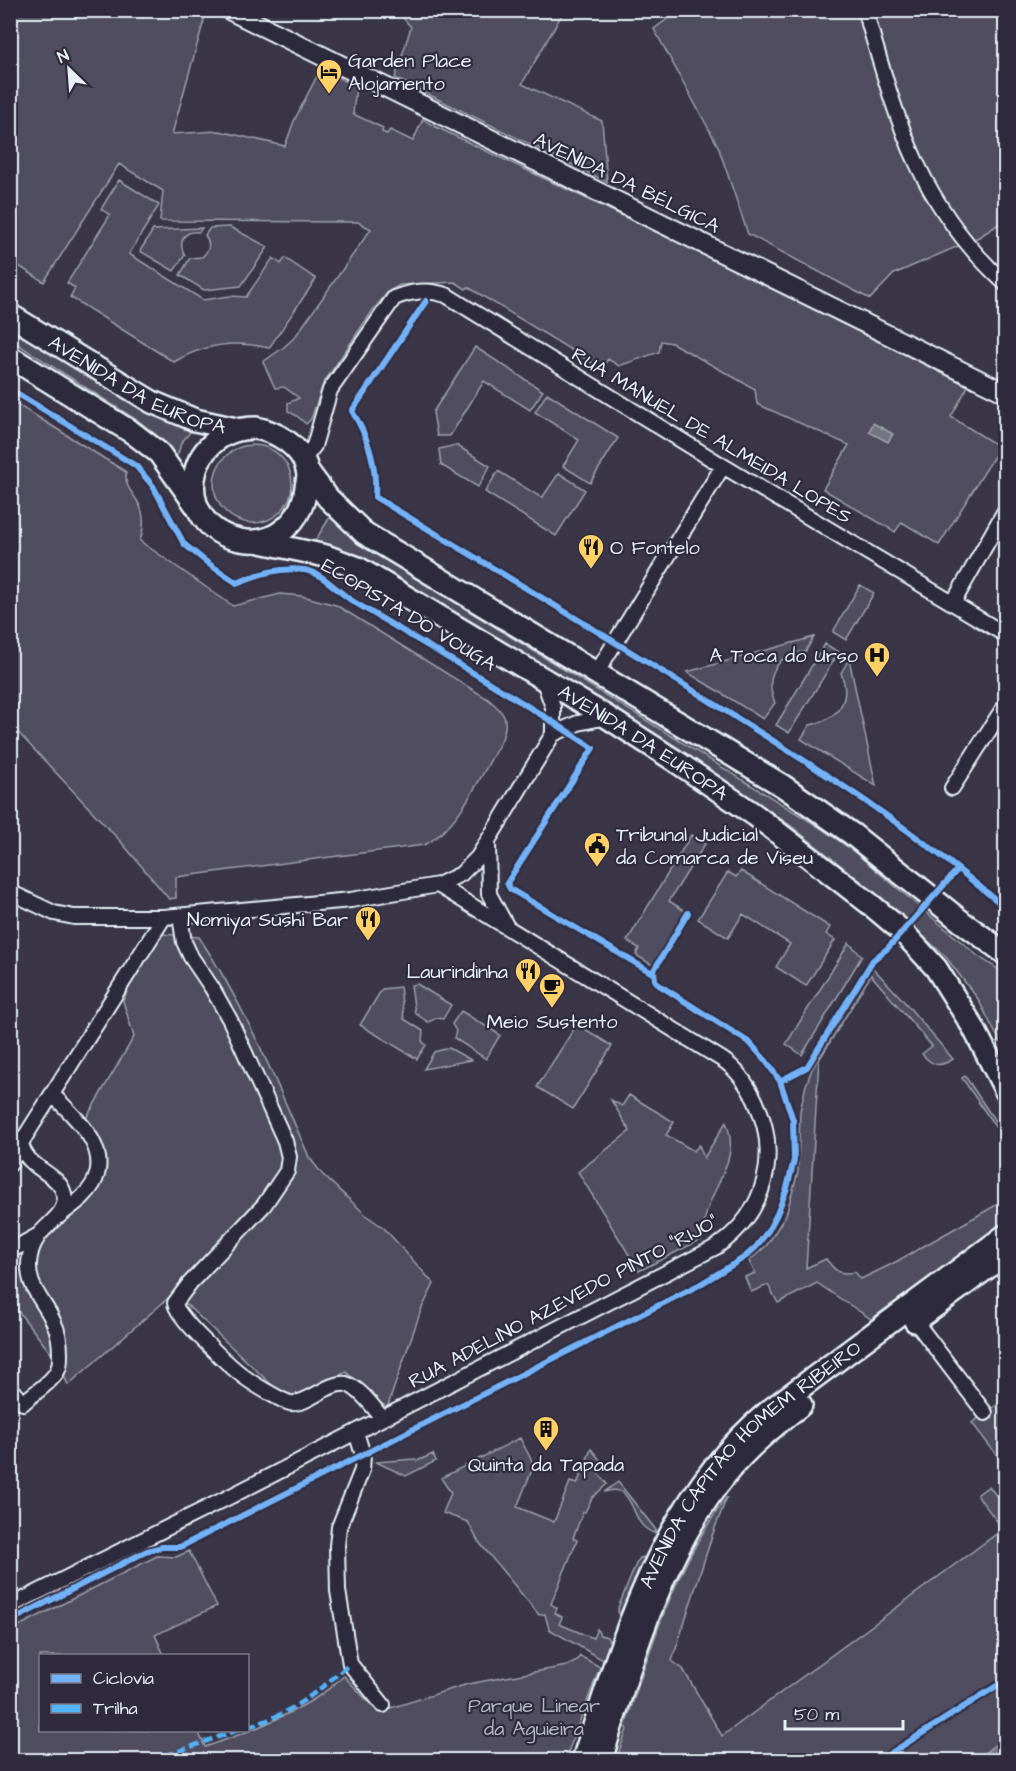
<svg xmlns="http://www.w3.org/2000/svg" width="1016" height="1771" viewBox="0 0 1016 1771" font-family="'Architects Daughter',sans-serif">
  <rect width="100%" height="100%" fill="#3a3648"/>
  <filter id="ink" filterUnits="userSpaceOnUse"><feTurbulence type="fractalNoise" baseFrequency=".0167" numOctaves="2"/><feDisplacementMap in="SourceGraphic" scale="12" xChannelSelector="R" yChannelSelector="G"/><feConvolveMatrix kernelMatrix="1 2 1 2 8 2 1 2 1" color-interpolation-filters="sRGB"/></filter>
  <g filter="url(#ink)">
    <path fill="#504e5f" stroke="#9ca0ac" stroke-width="1.5" d="M 10,11 L 201,11 L 206,13 L 172,134 L 219,131 L 285,146 L 294,121 L 321,68 L 356,87 L 353,114 L 383,128 L 382,132 L 387,134 L 390,130 L 413,141 L 423,119 L 432,125 L 677,242 L 968,386 L 951,417 L 1000,447 L 939,545 L 902,522 L 895,532 L 823,489 L 849,445 L 757,404 L 755,389 L 672,343 L 661,341 L 659,352 L 619,366 L 608,359 L 602,369 L 468,287 L 466,289 L 455,282 L 400,285 L 389,291 L 373,310 L 324,382 L 311,419 L 306,424 L 297,416 L 288,411 L 288,403 L 299,398 L 284,387 L 275,388 L 263,362 L 284,347 L 295,337 L 371,229 L 358,222 L 160,221 L 163,191 L 119,164 L 44,282 L 11,261 Z
      M 397,11 L 564,11 L 522,84 L 602,121 L 607,182 L 395,78 L 411,27 Z
      M 678,11 L 1005,11 L 1005,220 L 979,237 L 894,274 L 870,299 L 748,234 L 718,146 L 654,29 Z
      M 119,180 L 159,205 L 129,254 L 203,300 L 230,296 L 246,297 L 273,258 L 281,264 L 285,258 L 316,279 L 269,348 C 236,340 204,344 174,362 L 70,297 L 75,288 L 67,283 L 110,215 L 101,209 Z
      M 230,227 L 268,247 L 241,286 L 204,290 L 180,275 L 190,258 L 202,257 C 209,251 211,243 205,235 L 210,228 Z
      M 202,228 L 199,232 C 184,230 177,242 185,255 L 174,271 L 140,251 L 153,230 Z
      M 10,325 L 192,430 L 181,443 L 178,454 L 175,456 L 160,438 L 140,422 L 11,340 Z
      M 475,347 L 543,391 L 530,410 L 484,381 L 450,436 L 437,436 L 433,412 Z
      M 547,393 L 618,438 L 590,483 L 563,466 L 579,440 L 535,412 Z
      M 15,403 L 126,472 C 124,491 138,495 142,512 C 145,522 143,531 140,541 L 233,606 L 280,594 L 302,596 L 336,605 L 488,699 C 505,713 510,720 501,741 C 482,774 458,829 424,845 L 176,877 L 176,898 L 169,899 L 122,843 L 11,725 L 10,406 L 13,407 Z
      M 456,445 L 490,466 L 478,487 L 441,465 L 439,449 Z
      M214 484a39 39 0 1 1 78 0a39 39 0 1 1-78 0Z
      M 498,471 L 542,498 L 559,473 L 585,490 L 556,536 L 485,492 Z
      M 330,517 L 351,537 L 391,563 L 819,827 L 852,850 L 978,956 L 1005,974 L 1005,1045 L 1000,1042 L 978,999 L 945,956 L 873,891 L 790,825 L 685,755 L 315,544 L 315,541 Z
      M 860,585 L 874,593 L 846,640 L 833,632 Z
      M 814,637 L 805,652 C 776,653 764,678 775,703 L 763,719 L 687,672 Z
      M 825,644 L 839,652 L 789,733 L 776,725 Z
      M 849,659 L 876,786 L 801,739 L 810,725 C 838,719 852,701 841,673 Z
      M 691,835 L 705,844 L 669,901 L 685,911 L 652,965 L 636,955 L 639,948 L 627,941 Z
      M 741,871 L 830,927 L 826,934 L 835,940 L 806,986 L 776,967 L 790,944 L 743,914 L 728,938 L 698,919 L 728,872 L 736,877 Z
      M 162,934 L 199,937 C 245,1006 276,1081 309,1157 L 322,1174 L 367,1216 L 384,1228 L 434,1284 L 421,1310 L 387,1408 L 346,1372 L 288,1400 L 174,1293 L 68,1385 L 60,1365 L 11,1302 L 11,1258 L 96,1174 L 82,1125 L 134,1037 L 123,1001 L 133,979 Z
      M 849,943 L 862,956 L 802,1055 L 786,1044 Z
      M 872,967 L 902,999 L 953,1059 C 939,1068 933,1066 922,1054 L 932,1046 L 871,975 L 819,1060 L 806,1268 L 826,1259 C 836,1272 839,1275 855,1272 L 861,1279 L 892,1264 L 1005,1200 L 1005,1224 L 871,1319 L 817,1283 L 778,1303 L 768,1285 L 751,1292 L 745,1277 L 755,1273 L 749,1261 L 767,1245 L 786,1215 L 798,1172 L 800,1111 L 806,1085 L 812,1069 Z
      M 417,984 L 451,1005 L 443,1019 L 437,1018 L 428,1022 L 415,1013 L 411,985 Z
      M 400,987 L 404,1019 L 423,1031 L 422,1041 L 426,1045 L 417,1059 L 360,1025 L 382,989 Z
      M 461,1011 L 500,1035 L 486,1059 L 454,1038 L 456,1031 L 452,1024 Z
      M 577,1024 L 612,1046 L 573,1109 L 537,1087 Z
      M 449,1048 L 471,1060 L 424,1069 L 434,1052 Z
      M 965,1076 L 1005,1136 L 1005,1141 L 962,1078 Z
      M 629,1095 L 674,1122 L 666,1135 L 694,1151 L 699,1145 L 704,1158 L 726,1122 C 740,1157 717,1179 707,1211 C 704,1219 704,1230 702,1239 L 639,1271 L 578,1172 L 630,1131 L 611,1100 L 622,1106 Z
      M 1005,1399 L 1005,1466 L 972,1423 Z
      M 520,1438 L 534,1465 L 517,1507 L 554,1522 L 570,1482 L 577,1484 L 591,1449 L 606,1467 L 598,1473 L 607,1484 L 592,1498 L 585,1512 L 583,1512 L 573,1538 L 577,1540 L 551,1604 L 557,1608 L 555,1613 L 562,1617 L 559,1624 L 593,1638 L 597,1629 L 600,1635 L 607,1637 L 610,1643 L 603,1660 L 549,1629 L 545,1614 L 539,1615 L 478,1541 L 468,1522 L 443,1513 L 451,1493 L 441,1478 Z
      M 433,1454 L 436,1461 L 406,1476 L 376,1462 L 415,1459 L 417,1461 Z
      M 618,1482 L 656,1530 L 655,1533 C 627,1527 639,1481 604,1492 Z
      M 989,1486 L 1005,1508 L 1005,1760 L 616,1760 L 627,1729 L 625,1727 C 650,1648 676,1564 727,1497 L 713,1533 L 672,1661 L 683,1669 L 722,1736 L 1003,1529 L 977,1495 Z
      M 189,1551 L 217,1606 L 155,1635 L 164,1655 L 40,1656 L 40,1730 L 198,1731 L 205,1747 C 243,1734 280,1720 314,1699 C 325,1693 334,1684 344,1676 L 378,1712 L 468,1684 L 567,1666 L 577,1661 L 580,1656 L 600,1667 L 565,1760 L 11,1760 L 11,1630 L 157,1556 L 176,1557 Z
      M 645,1557 L 619,1617 L 618,1608 L 636,1564 L 640,1558 Z"/>
    <path fill="#737482" stroke="#a2a6b1" stroke-width="1.5" d="M 873,423 L 893,434 L 888,442 L 869,432 Z
      M 1005,1740 L 1005,1760 L 975,1760 L 999,1742 Z"/>
    <g fill="none" stroke-linecap="round" stroke-linejoin="round">
      <g stroke="#e8f1f8" stroke-width="18">
        <path id="street" d="M 865,10 C 897,120 918,204 1006,284
          M 303,460 L 314,446 L 330,390 L 394,298 C 412,291 427,289 446,295 L 723,466 L 1006,635
          M 953,603 L 1006,509
          M 597,672 L 723,466
          M 543,679 L 553,707 L 553,734 L 578,723 L 607,717
          M 952,788 L 1006,704
          M 488,843 L 489,894 L 507,927
          M 10,892 L 54,913 L 74,917 L 164,917 L 351,900 L 438,885 L 461,874 L 478,857 L 553,734
          M 180,916 L 184,942 L 191,957 L 212,988 L 230,1020 L 285,1141 L 289,1157 L 287,1171 L 264,1205 L 190,1283 L 175,1303 C 175,1317 236,1372 250,1381 C 257,1386 282,1401 290,1403 C 307,1406 328,1381 346,1384 C 359,1387 374,1408 382,1418
          M 52,1094 C 74,1117 113,1148 93,1184 C 85,1198 71,1206 59,1216
          M 10,1164 L 21,1143 L 164,917
          M 10,1251 L 39,1235
          M 915,1321 L 985,1413
          M 10,1387 L 23,1403 C 33,1394 46,1386 54,1376 C 60,1369 60,1362 60,1354 C 60,1344 59,1333 54,1323 C 44,1299 24,1286 30,1256 C 31,1249 35,1241 39,1235 C 48,1223 69,1212 64,1194 C 59,1172 26,1170 21,1143
          M 356,1432 L 363,1455 L 362,1470 L 339,1527 L 337,1546 L 338,1591 L 350,1664 L 383,1705
          M 10,1606 L 229,1497 L 716,1247 C 766,1213 781,1154 755,1100 C 747,1084 738,1070 723,1060 L 438,885"/>
      </g>
      <g stroke="#e8f1f8" stroke-width="22">
        <path id="secondary" d="M 229,10 L 1006,393"/>
      </g>
      <g stroke="#e8f1f8" stroke-width="26">
        <g id="primary">
          <path id="s1" d="M 10,315 L 152,402 L 195,420 L 236,429"/>
          <path d="M 10,357 L 133,433 L 159,453 L 195,504"/>
          <path d="M 256,428 C 277,432 301,446 307,469 C 309,474 307,482 306,487 C 303,520 275,547 240,540 C 171,527 181,428 256,428 Z"/>
          <path d="M 307,470 L 328,498 L 364,533 L 783,786 L 852,834 L 962,922 L 1006,954"/>
          <path id="s2" d="M 256,541 L 326,556 L 358,568 L 607,717 L 674,760 L 755,815 L 870,904 L 902,931 L 936,968 L 973,1027 L 1006,1091"/>
          <path d="M 915,1321 L 1006,1254"/>
          <path id="s3" d="M 583,1760 C 624,1635 663,1498 769,1411 L 1006,1235"/>
          <path d="M 601,1760 C 630,1665 662,1551 727,1473 C 748,1447 774,1426 801,1405"/>
        </g>
      </g>
      <use href="#street" stroke="#2f2a3d" stroke-width="14"/>
      <use href="#secondary" stroke="#2f2a3d" stroke-width="18"/>
      <use href="#primary" stroke="#2f2a3d" stroke-width="21"/>
      <path stroke="#52b3f8" stroke-width="4.5" stroke-dasharray="9 4.5" stroke-linecap="butt" d="M 248,1727 C 293,1713 314,1694 350,1664
        M 153,1760 L 238,1730"/>
      <g stroke="#2f2a3d" stroke-width="10">
        <path id="cycleway" d="M 426,301 L 352,411 C 369,438 377,465 375,497 C 491,567 607,636 721,708 C 802,759 883,809 958,869
          M 10,389 L 136,466 L 153,486 L 184,544 L 209,564 L 237,583 C 258,574 280,567 304,570 C 324,573 337,592 354,602 C 434,650 515,696 593,748 L 507,883 L 510,889 L 654,974
          M 780,1081 L 807,1067 L 873,960 L 888,948 L 958,869 L 1006,908
          M 10,1621 L 147,1551 L 162,1547 L 180,1547 L 699,1285 L 745,1257 L 756,1247 L 768,1231 L 777,1214 L 787,1188 L 794,1160 L 793,1120 L 780,1081 L 766,1061 L 750,1043 L 659,985 L 655,980 L 654,970 L 688,913
          M 880,1760 L 1006,1680"/>
      </g>
      <use href="#cycleway" stroke="#73b2f8" stroke-width="6"/>
    </g>
  </g>
  <defs>
    <g id="hotel-pin" transform="scale(1.35)"><path d="M0 17L-7.5 6A9.5 9.5 0 1 1 7.5 6Z" fill="#ffd166" stroke="#2f2a3d"/><path d="M-6-4.5h1.5V1H6V5H4.5V3h-9V5H-6ZM-4 0a1.8 1.8 0 1 1 3.6 0ZM.5 0V-2.5h3Q6-2.5 6 0Z" fill="#111"/></g>
    <g id="restaurant-pin" transform="scale(1.35)"><path d="M0 17L-7.5 6A9.5 9.5 0 1 1 7.5 6Z" fill="#ffd166" stroke="#2f2a3d"/><path d="M-5-6h1v4h1v-4h1v4h1v-4h1v5L-1.5 .5V6h-2V.5L-5-1ZM5-6V6H3V1.5H1.5Q1.5-4 5-6Z" fill="#111"/></g>
    <g id="hospital-pin" transform="scale(1.35)"><path d="M0 17L-7.5 6A9.5 9.5 0 1 1 7.5 6Z" fill="#ffd166" stroke="#2f2a3d"/><path d="M-5-5h3v3.5h4V-5h3V5h-3V1.5h-4V5h-3Z" fill="#111"/></g>
    <g id="civic-pin" transform="scale(1.35)"><path d="M0 17L-7.5 6A9.5 9.5 0 1 1 7.5 6Z" fill="#ffd166" stroke="#2f2a3d"/><path d="M-.6-6.5H3V-4.5H.6V-3L4-1V1h2V6H-6V1h2V-1L-.6-3ZM-1.2 2.5V6h2.4V2.5Z" fill="#111"/></g>
    <g id="cafe-pin" transform="scale(1.35)"><path d="M0 17L-7.5 6A9.5 9.5 0 1 1 7.5 6Z" fill="#ffd166" stroke="#2f2a3d"/><path d="M-5.5-4.5H6V0H3Q3 3.5 0 3.5H-2.5Q-5.5 3.5-5.5 0ZM3-3.2v2h1.7v-2ZM-6 4.5H4V6H-6Z" fill="#111"/></g>
    <g id="building-pin" transform="scale(1.35)"><path d="M0 17L-7.5 6A9.5 9.5 0 1 1 7.5 6Z" fill="#ffd166" stroke="#2f2a3d"/><path d="M-4-6H4V6H1V3H-1V6H-4ZM-2.5-4.3h1.7v1.8h-1.7ZM.8-4.3h1.7v1.8H.8ZM-2.5-1h1.7V.8h-1.7ZM.8-1h1.7V.8H.8Z" fill="#111"/></g>
  </defs>
  <g fill-rule="evenodd">
    <use href="#hotel-pin" x="329" y="72"/>
    <use href="#restaurant-pin" x="591" y="547"/>
    <use href="#hospital-pin" x="877" y="655"/>
    <use href="#civic-pin" x="597" y="845"/>
    <use href="#restaurant-pin" x="368" y="919"/>
    <use href="#restaurant-pin" x="528" y="971"/>
    <use href="#cafe-pin" x="552" y="986"/>
    <use href="#building-pin" x="546" y="1429"/>
  </g>
  <g text-anchor="middle" stroke-width="4.5" stroke-linejoin="round" paint-order="stroke">
    <g font-size="20" fill="#e8f1f8" stroke="#2f2a3d" text-anchor="start">
      <text x="348" y="67">Garden Place<tspan x="348" dy="23">Alojamento</tspan></text>
      <text x="610" y="554">O Fontelo</text>
      <text x="858" y="662" text-anchor="end">A Toca do Urso</text>
      <text x="616" y="841">Tribunal Judicial<tspan x="616" dy="23">da Comarca de Viseu</tspan></text>
      <text x="348" y="926" text-anchor="end">Nomiya Sushi Bar</text>
      <text x="508" y="978" text-anchor="end">Laurindinha</text>
      <text x="552" y="1028" text-anchor="middle">Meio Sustento</text>
      <text x="546" y="1471" text-anchor="middle">Quinta da Tapada</text>
    </g>
    <g font-size="20" fill="#e8f1f8" stroke="#2f2a3d">
      <text transform="translate(627 182) rotate(26)" y="7">AVENIDA DA BÉLGICA</text>
      <text dy="7" stroke="none"><textPath href="#s1" startOffset="146">AVENIDA DA EUROPA</textPath></text>
      <text transform="translate(712 435) rotate(31)" y="7">RUA MANUEL DE ALMEIDA LOPES</text>
      <text transform="translate(409 614) rotate(31)" y="7">ECOPISTA DO VOUGA</text>
      <text dy="7" stroke="none"><textPath href="#s2" startOffset="440">AVENIDA DA EUROPA</textPath></text>
      <text transform="translate(563 1301) rotate(-28)" y="7">RUA ADELINO AZEVEDO PINTO "RIJO"</text>
      <text dy="7" stroke="none"><textPath href="#s3" startOffset="348">AVENIDA CAPITÃO HOMEM RIBEIRO</textPath></text>
    </g>
    <g font-size="20" fill="#b3b8c2" stroke="#2f2a3d">
      <text x="534" y="1712">Parque Linear<tspan x="534" dy="23">da Aguieira</tspan></text>
    </g>
  </g>
  <rect width="1016" height="1771" fill="none" stroke="#2f2a3d" stroke-width="36"/>
  <rect x="18" y="18" width="980" height="1735" fill="none" stroke="#e8f1f8" stroke-width="2" filter="url(#ink)"/>
  <rect x="39" y="1654" width="210" height="78" fill="#2f2a3d" stroke="#797a88" stroke-width="1.5"/>
  <rect x="51" y="1674" width="30" height="9" fill="#73b2f8" stroke="#797a88" stroke-width="1.5"/>
  <text x="93" y="1684" font-size="18" fill="#e8f1f8">Ciclovia</text>
  <rect x="51" y="1704" width="30" height="9" fill="#52b3f8" stroke="#797a88" stroke-width="1.5"/>
  <text x="93" y="1714" font-size="18" fill="#e8f1f8">Trilha</text>
  <g transform="translate(69 69) rotate(335)" stroke="#2f2a3d" stroke-width="4.5" paint-order="stroke">
  <path d="M0-4.5L10 22L0 15L-10 22Z" fill="#e8f1f8"/>
  <text y="-9" font-size="16" font-weight="bold" text-anchor="middle" fill="#e8f1f8">N</text>
  </g>
  <path d="M785 1720v9h118v-9" fill="none" stroke="#e8f1f8" stroke-width="3"/>
  <text x="794" y="1720" font-size="18" fill="#e8f1f8" stroke="#2f2a3d" stroke-width="4.5" paint-order="stroke">50 m</text>
</svg>
